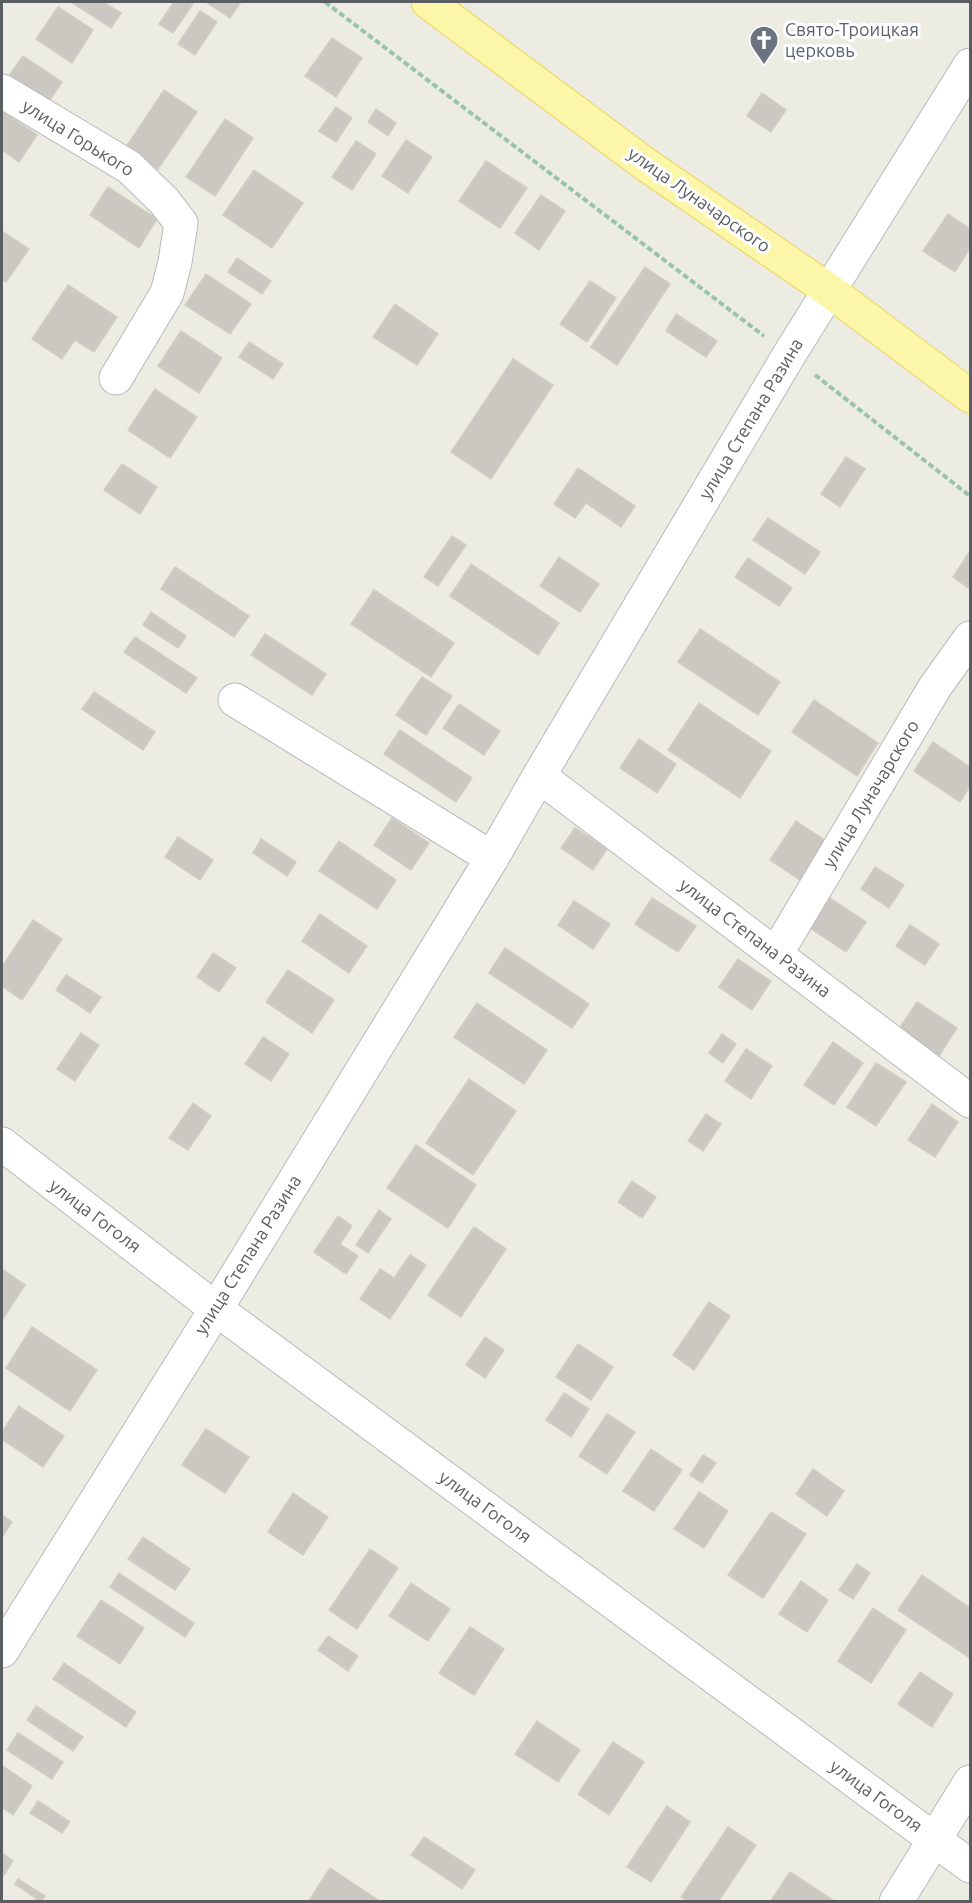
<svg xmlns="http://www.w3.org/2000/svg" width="972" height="1903" viewBox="0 0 972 1903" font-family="Ubuntu,sans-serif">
  <rect width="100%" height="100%" fill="#edece2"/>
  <path fill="#cac8c1" stroke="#d1cec1" stroke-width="1.5" d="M 71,2 L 103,2 L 121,13 L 111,28 Z
    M 174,2 L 188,2 L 193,4 L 173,33 L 159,24 Z
    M 206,2 L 241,2 L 230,18 Z
    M 58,7 L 93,30 L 72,63 L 36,39 Z
    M 200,11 L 217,22 L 195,55 L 178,44 Z
    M 332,38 L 362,58 L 336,97 L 305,76 Z
    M 23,56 L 62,82 L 46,106 L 6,80 Z
    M 164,90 L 197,112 L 158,169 L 126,147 Z
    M 762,93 L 786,110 L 771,132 L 747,116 Z
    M 336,107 L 352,118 L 336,142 L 319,131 Z
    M 376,109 L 396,123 L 388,136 L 368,122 Z
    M 2,111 L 37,135 L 19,162 L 2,150 Z
    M 225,119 L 253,138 L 215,196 L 186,177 Z
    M 406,140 L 432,157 L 408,193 L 382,176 Z
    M 356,141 L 376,154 L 352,190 L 332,177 Z
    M 486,161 L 527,188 L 500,228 L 459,201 Z
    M 254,170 L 303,203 L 272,248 L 223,215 Z
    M 108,187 L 157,219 L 139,248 L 90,215 Z
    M 541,195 L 565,211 L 539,250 L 515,233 Z
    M 948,214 L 970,229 L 970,248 L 955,272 L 923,251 Z
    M 2,231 L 29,249 L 6,282 L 2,279 Z
    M 237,258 L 271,281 L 262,294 L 228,272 Z
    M 645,267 L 670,284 L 617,365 L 591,347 Z
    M 206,274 L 251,304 L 230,334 L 185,305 Z
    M 590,281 L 616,298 L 587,342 L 560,324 Z
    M 68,285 L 117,317 L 94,352 L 75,340 L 62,359 L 32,339 Z
    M 395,304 L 438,334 L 417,365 L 373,337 Z
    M 676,314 L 717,341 L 706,357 L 666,331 Z
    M 181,331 L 222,358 L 199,393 L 158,366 Z
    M 249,342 L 283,364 L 273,379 L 239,357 Z
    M 513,359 L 553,385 L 491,479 L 451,452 Z
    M 155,389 L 197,417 L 170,458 L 128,430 Z
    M 846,457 L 865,469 L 840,507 L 821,494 Z
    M 122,464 L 157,487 L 140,514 L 104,490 Z
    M 578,468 L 635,506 L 621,527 L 586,503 L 575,518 L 554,504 Z
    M 768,518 L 820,552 L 805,574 L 753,540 Z
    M 452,536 L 466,545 L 438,586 L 424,577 Z
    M 970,551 L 970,589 L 953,577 Z
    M 559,557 L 599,584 L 580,612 L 540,586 Z
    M 748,558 L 792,588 L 779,606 L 735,577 Z
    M 471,564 L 559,623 L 538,655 L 450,596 Z
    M 175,567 L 249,616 L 234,637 L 161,589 Z
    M 374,590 L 454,643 L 431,677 L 351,624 Z
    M 151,612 L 186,636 L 178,648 L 143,625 Z
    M 700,629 L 780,682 L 758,715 L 678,662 Z
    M 265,634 L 326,674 L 312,695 L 251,655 Z
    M 135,637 L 197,678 L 186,693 L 124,652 Z
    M 422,677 L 452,696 L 426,735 L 396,715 Z
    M 94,692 L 155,732 L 143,750 L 82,709 Z
    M 814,700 L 878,743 L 857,776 L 792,732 Z
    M 699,703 L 771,751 L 740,798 L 668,750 Z
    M 459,704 L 500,731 L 484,755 L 443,728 Z
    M 400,730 L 472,778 L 456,802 L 384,754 Z
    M 639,739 L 676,764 L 657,793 L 620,768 Z
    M 933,742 L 970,767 L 970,786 L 960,802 L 914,771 Z
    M 392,818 L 429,843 L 411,870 L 374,845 Z
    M 796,821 L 826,841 L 800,880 L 770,860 Z
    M 575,828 L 607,849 L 593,870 L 561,848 Z
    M 178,837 L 213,860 L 200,880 L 165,857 Z
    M 261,839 L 296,862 L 287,876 L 253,853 Z
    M 339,841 L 396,880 L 377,909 L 319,871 Z
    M 875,867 L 904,885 L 889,908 L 861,889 Z
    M 652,898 L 696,926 L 678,952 L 635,924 Z
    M 830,898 L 866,922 L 846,952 L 810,928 Z
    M 574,901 L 610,924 L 593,949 L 558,925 Z
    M 320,914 L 367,946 L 349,973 L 302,941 Z
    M 33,920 L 62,939 L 22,1000 L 2,986 L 2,967 Z
    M 910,925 L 939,944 L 925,965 L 896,946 Z
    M 505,948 L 589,1004 L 572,1028 L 489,973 Z
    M 213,953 L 236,968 L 219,992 L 197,977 Z
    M 738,959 L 771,981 L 752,1010 L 719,987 Z
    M 288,970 L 334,1000 L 312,1033 L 266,1002 Z
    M 66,975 L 101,997 L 90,1013 L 56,990 Z
    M 917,1002 L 957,1028 L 935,1062 L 895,1035 Z
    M 477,1003 L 547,1050 L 524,1084 L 454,1037 Z
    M 81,1033 L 99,1045 L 75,1081 L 57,1069 Z
    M 722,1034 L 736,1044 L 723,1063 L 709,1053 Z
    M 263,1037 L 289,1054 L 271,1081 L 245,1064 Z
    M 833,1042 L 863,1063 L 834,1105 L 804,1085 Z
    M 746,1049 L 772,1066 L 751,1099 L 725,1081 Z
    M 876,1063 L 906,1082 L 876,1126 L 847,1107 Z
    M 469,1079 L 516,1111 L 473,1175 L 426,1143 Z
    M 193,1103 L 211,1116 L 188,1150 L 169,1138 Z
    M 932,1104 L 958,1122 L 935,1157 L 908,1140 Z
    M 706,1114 L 721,1124 L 703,1151 L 688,1141 Z
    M 416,1145 L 476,1185 L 448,1228 L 387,1188 Z
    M 632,1181 L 656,1197 L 642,1218 L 618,1202 Z
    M 379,1210 L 391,1219 L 368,1253 L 356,1245 Z
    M 338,1216 L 352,1226 L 340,1244 L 358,1256 L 346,1274 L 314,1252 Z
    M 474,1227 L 506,1249 L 461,1317 L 428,1295 Z
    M 410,1255 L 426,1265 L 390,1319 L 360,1299 L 380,1269 L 394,1278 Z
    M 2,1269 L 25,1285 L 2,1320 Z
    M 709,1302 L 730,1316 L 694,1370 L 673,1355 Z
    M 32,1327 L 97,1370 L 70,1411 L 6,1368 Z
    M 485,1337 L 504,1350 L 485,1378 L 466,1365 Z
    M 578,1344 L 613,1367 L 591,1400 L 556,1377 Z
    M 564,1393 L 589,1409 L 571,1437 L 546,1420 Z
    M 19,1406 L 64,1436 L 43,1467 L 2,1439 L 2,1432 Z
    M 607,1414 L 635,1432 L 607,1474 L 579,1456 Z
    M 206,1429 L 249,1457 L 225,1493 L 182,1465 Z
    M 651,1449 L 682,1470 L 654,1511 L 623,1491 Z
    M 703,1455 L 716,1463 L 702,1483 L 690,1475 Z
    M 813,1469 L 844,1491 L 827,1516 L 796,1494 Z
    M 699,1492 L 728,1511 L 704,1548 L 674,1529 Z
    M 293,1493 L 328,1517 L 303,1555 L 268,1532 Z
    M 771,1512 L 806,1534 L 763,1598 L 728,1575 Z
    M 2,1515 L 12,1522 L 2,1537 Z
    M 143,1537 L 190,1569 L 175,1590 L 128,1559 Z
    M 370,1549 L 398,1568 L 357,1629 L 329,1610 Z
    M 857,1564 L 870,1573 L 853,1599 L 839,1590 Z
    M 119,1573 L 194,1623 L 185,1637 L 110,1587 Z
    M 922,1575 L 970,1608 L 970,1658 L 898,1610 Z
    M 801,1581 L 828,1600 L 807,1632 L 779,1614 Z
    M 411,1583 L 450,1609 L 428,1641 L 389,1616 Z
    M 101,1600 L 144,1628 L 120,1664 L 77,1636 Z
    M 873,1608 L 906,1630 L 871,1683 L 838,1661 Z
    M 470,1627 L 504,1649 L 474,1695 L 439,1673 Z
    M 328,1636 L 358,1656 L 348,1671 L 318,1650 Z
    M 64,1663 L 136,1712 L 126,1727 L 53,1679 Z
    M 920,1672 L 953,1694 L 932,1727 L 898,1704 Z
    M 36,1706 L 83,1737 L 73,1751 L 27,1720 Z
    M 537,1721 L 580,1750 L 558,1782 L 515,1754 Z
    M 18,1733 L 63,1762 L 52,1779 L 7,1750 Z
    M 613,1742 L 644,1762 L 609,1815 L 578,1794 Z
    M 3,1766 L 32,1786 L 13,1815 L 2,1807 L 2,1769 Z
    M 38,1801 L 70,1822 L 62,1833 L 30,1813 Z
    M 667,1806 L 690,1822 L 651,1882 L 627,1867 Z
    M 728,1827 L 756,1845 L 718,1902 L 688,1902 L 681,1897 Z
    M 424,1837 L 475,1870 L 462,1889 L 411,1855 Z
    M 2,1853 L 13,1861 L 2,1878 Z
    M 330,1868 L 378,1900 L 377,1902 L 308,1902 Z
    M 790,1872 L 834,1901 L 834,1902 L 770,1902 Z
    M 18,1879 L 45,1896 L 41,1902 L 15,1884 Z"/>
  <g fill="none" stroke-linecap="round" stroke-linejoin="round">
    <g stroke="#b7b9be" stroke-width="35">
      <path id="minor" d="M 2,91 L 129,167 L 164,201 L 181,223 L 175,262 L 167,293 L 116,378
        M 235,700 L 492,858
        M 539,776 L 970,1101
        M 776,954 L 935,687 L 970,638
        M 2,1144 L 216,1309 L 970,1866
        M 2,1651 L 216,1309 L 492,858 L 539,776 L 789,355 L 970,65
        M 896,1902 L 970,1782"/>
    </g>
    <g stroke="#edd25b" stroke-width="35">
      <path id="major" d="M 428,2 L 645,164 L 830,291 L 970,396"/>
    </g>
    <path stroke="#99c4a9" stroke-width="4" stroke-dasharray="6 3" stroke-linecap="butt" d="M 325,2 L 764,336
      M 815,375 L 970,496"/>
    <use href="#minor" stroke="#fff" stroke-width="33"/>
    <use href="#major" stroke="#fcf7a8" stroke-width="33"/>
  </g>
  <defs>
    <g id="church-pin" transform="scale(1.5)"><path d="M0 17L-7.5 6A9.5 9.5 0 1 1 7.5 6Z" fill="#6b7280" stroke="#fff"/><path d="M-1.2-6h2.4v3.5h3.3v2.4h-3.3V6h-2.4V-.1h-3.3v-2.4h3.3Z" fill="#fff"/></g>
  </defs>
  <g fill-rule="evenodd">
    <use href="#church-pin" x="764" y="40"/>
  </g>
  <g text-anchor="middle" stroke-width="6" stroke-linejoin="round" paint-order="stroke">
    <g font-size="18" fill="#5b616d" stroke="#fff" text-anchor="start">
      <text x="785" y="36">Свято-Троицкая<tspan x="785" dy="21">церковь</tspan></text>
    </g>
    <g font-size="18" fill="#5a5d62" stroke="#fff">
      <text transform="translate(78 138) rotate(32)" y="6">улица Горького</text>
      <text transform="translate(699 200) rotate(35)" y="6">улица Луначарского</text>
      <text transform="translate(751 419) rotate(-59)" y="6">улица Степана Разина</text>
      <text transform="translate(871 794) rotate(-59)" y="6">улица Луначарского</text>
      <text transform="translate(755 938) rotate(37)" y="6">улица Степана Разина</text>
      <text transform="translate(95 1216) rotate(37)" y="6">улица Гоголя</text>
      <text transform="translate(248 1255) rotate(-58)" y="6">улица Степана Разина</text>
      <text transform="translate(485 1507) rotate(36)" y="6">улица Гоголя</text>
      <text transform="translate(876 1796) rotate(36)" y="6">улица Гоголя</text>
    </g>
  </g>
  <rect width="972" height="1903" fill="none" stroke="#5a5d62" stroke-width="6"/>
</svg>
